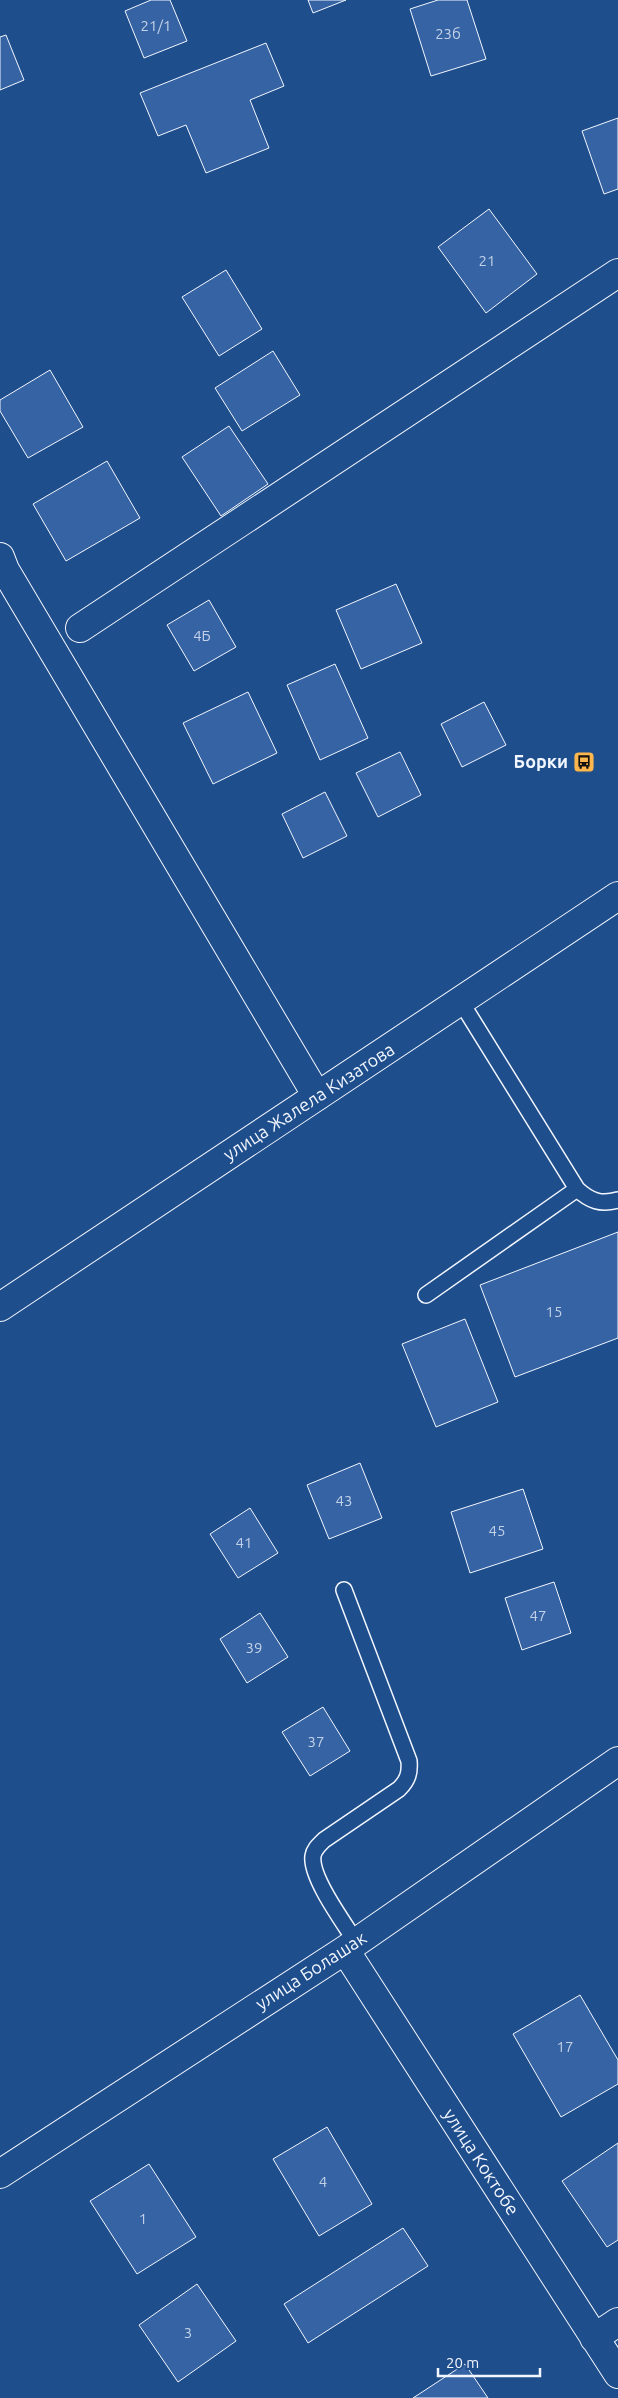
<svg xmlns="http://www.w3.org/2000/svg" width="618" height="2398" viewBox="0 0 618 2398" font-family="Ubuntu,sans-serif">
  <rect width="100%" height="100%" fill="#1f4e8c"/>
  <path fill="#3563a3" stroke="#f2f6ff" d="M 151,0 L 170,0 L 187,41 L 144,58 L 125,11 Z
    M 308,0 L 346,0 L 313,13 Z
    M 438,0 L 467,0 L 486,59 L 431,76 L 410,9 Z
    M 6,35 L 24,80 L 0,90 L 0,37 Z
    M 266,43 L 284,86 L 250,100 L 269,148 L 206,173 L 186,125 L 158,136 L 140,93 Z
    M 618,118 L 618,189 L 604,194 L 582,131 Z
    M 489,209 L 537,274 L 486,313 L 438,247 Z
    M 226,270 L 262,329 L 219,356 L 182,297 Z
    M 273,351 L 300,395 L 242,431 L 215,388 Z
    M 50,370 L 83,427 L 28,458 L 0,411 L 0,400 Z
    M 229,426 L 268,484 L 221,516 L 182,457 Z
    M 107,461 L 140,518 L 66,561 L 33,504 Z
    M 396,584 L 422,643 L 361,669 L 336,610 Z
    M 209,600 L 236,647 L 194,671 L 167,625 Z
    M 335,664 L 368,738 L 320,760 L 287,685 Z
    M 248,692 L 277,753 L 213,784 L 183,723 Z
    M 484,702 L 506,745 L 462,767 L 441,724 Z
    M 400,752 L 421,795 L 378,817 L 356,773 Z
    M 325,792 L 347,836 L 303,858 L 282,814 Z
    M 618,1232 L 618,1338 L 515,1377 L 480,1285 Z
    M 465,1319 L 498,1402 L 436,1427 L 402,1344 Z
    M 360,1463 L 382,1518 L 329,1539 L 307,1485 Z
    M 523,1489 L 543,1549 L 470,1573 L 451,1512 Z
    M 250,1508 L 278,1553 L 238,1578 L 210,1534 Z
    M 554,1582 L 571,1633 L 522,1650 L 505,1598 Z
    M 260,1613 L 288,1657 L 247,1683 L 220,1639 Z
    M 323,1707 L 350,1751 L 310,1776 L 282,1732 Z
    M 580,1995 L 618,2060 L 618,2084 L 561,2117 L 513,2034 Z
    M 327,2127 L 372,2204 L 319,2236 L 273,2159 Z
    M 618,2143 L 618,2240 L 607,2247 L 562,2181 Z
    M 149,2164 L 196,2237 L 137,2274 L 90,2201 Z
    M 403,2228 L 428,2266 L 308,2343 L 284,2304 Z
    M 197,2284 L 236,2341 L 178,2382 L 139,2325 Z
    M 465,2364 L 488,2398 L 413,2398 Z"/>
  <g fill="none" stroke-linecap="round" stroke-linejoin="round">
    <g stroke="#f2f6ff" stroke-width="18">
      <path id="lane" d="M 461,1002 L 577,1189 C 590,1201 601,1205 618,1200
        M 426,1295 L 577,1189
        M 344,1590 L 409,1761 C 410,1773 408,1780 399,1789 L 324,1840 C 319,1845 314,1849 313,1856 C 310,1877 344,1923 356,1942"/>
    </g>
    <g stroke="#f2f6ff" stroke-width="30">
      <path id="street" d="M 0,557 L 5,570 L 317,1096
        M 80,628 L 618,273
        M 345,1950 L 618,2374
        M 0,2174 L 345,1950 L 618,1761
        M 594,2338 L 618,2322"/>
    </g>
    <g stroke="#f2f6ff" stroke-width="30">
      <path id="secondary" d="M 0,1307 L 618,896"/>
    </g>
    <use href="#lane" stroke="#1f4e8c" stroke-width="15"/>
    <use href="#street" stroke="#1f4e8c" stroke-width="28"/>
    <use href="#secondary" stroke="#1f4e8c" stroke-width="28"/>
  </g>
  <defs>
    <g id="bus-square" transform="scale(1.125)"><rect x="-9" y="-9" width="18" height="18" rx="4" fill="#ffb74d" stroke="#1f4e8c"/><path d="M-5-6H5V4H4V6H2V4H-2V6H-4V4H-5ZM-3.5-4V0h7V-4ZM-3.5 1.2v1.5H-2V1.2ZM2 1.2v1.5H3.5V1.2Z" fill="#111"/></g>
  </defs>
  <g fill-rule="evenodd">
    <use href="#bus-square" x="584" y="762"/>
  </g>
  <g text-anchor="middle" stroke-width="4" stroke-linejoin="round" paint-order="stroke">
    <g font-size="15" fill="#c3d1e8">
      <text x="156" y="31">21/1</text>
      <text x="448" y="39">23б</text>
      <text x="487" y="266">21</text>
      <text x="202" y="641">4Б</text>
      <text x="554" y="1317">15</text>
      <text x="344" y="1506">43</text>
      <text x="497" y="1536">45</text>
      <text x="244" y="1548">41</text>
      <text x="538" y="1621">47</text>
      <text x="254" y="1653">39</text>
      <text x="316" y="1747">37</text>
      <text x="565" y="2052">17</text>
      <text x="323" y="2187">4</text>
      <text x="143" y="2224">1</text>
      <text x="188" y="2338">3</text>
    </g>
    <g font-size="18" font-weight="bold" fill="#f2f6ff" stroke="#1f4e8c" text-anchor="end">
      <text x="568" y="768">Борки</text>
    </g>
    <g font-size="18" fill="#f2f6ff" stroke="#1f4e8c">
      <text transform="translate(309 1102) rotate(-33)" y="6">улица Жалела Кизатова</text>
      <text transform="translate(311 1971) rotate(-33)" y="6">улица Болашак</text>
      <text transform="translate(481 2162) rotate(57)" y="6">улица Коктобе</text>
    </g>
  </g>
  <path d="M438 2368v8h102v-8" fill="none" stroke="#f2f6ff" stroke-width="2.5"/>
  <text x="446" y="2368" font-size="15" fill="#f2f6ff" stroke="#1f4e8c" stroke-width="4" paint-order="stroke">20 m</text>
</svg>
